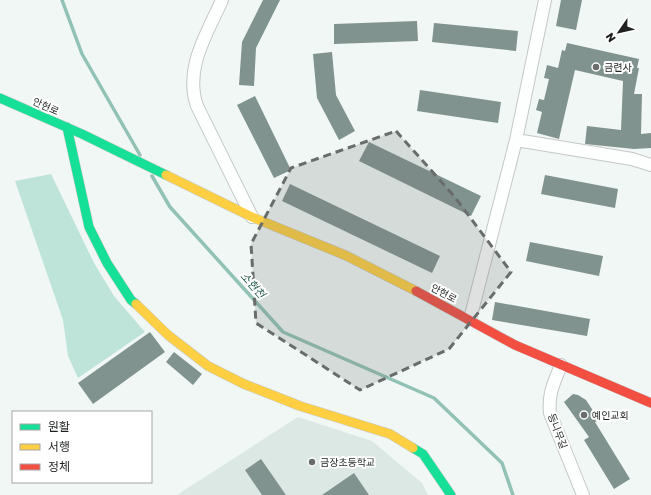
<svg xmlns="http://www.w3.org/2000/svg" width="651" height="495" viewBox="0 0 651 495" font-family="'Golos Text','Noto Sans KR',sans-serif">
  <rect width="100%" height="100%" fill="#f1f7f5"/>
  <path fill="#dce8e4" d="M 298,417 L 372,441 L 422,483 L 428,495 L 177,495 Z"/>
  <path fill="#bee4da" d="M 51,174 L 94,263 L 114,296 L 145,332 L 78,378 L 68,356 L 63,320 L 15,181 Z"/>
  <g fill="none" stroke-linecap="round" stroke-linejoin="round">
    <path stroke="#91c2b5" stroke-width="3.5" d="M 62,0 L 82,54 L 140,155
      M 152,176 L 170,207 L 283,332 L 434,398 L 502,463 L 513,495"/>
  </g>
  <path fill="#81938f" d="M 263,0 L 280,0 L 256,48 L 254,86 L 239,85 L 242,42 Z
    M 561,0 L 582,0 L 576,30 L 556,26 Z
    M 417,21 L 418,41 L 334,44 L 334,24 Z
    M 434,23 L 518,31 L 516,51 L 432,42 Z
    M 567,43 L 639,59 L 637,68 L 639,68 L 634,94 L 642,94 L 641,134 L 651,133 L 651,148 L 634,149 L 585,144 L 587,126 L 621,130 L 623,81 L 575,70 L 559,139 L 537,133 L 542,112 L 536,110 L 539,99 L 544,100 L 549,79 L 544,78 L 547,65 L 558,68 L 562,50 L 565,51 Z
    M 332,52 L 336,95 L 355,131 L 339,140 L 317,98 L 313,54 Z
    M 420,90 L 501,102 L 498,123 L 417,111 Z
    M 255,96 L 291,170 L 274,178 L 237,105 Z
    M 369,142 L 481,196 L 471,216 L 359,161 Z
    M 545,175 L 618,189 L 615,208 L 541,194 Z
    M 290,184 L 440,256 L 432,273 L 282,201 Z
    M 530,242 L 603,256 L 599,276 L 526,261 Z
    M 495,302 L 590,319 L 587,336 L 492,320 Z
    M 150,332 L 165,352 L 93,404 L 78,383 Z
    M 174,352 L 202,374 L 193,385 L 166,362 Z
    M 573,394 L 578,395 L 586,400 L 599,420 L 595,422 L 630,479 L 614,489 L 584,440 L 589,437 L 564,402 Z
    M 261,459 L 286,495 L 262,495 L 245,470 Z
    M 354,473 L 369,495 L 322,495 Z"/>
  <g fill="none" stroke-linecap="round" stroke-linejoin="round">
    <g stroke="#c4c8c7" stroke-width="14">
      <path id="street" d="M 222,0 C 207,34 184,68 197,106 L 252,217
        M 516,140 L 632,159 L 651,165
        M 470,319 L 516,140 L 545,0
        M 561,365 C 554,383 548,393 550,413 L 583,495"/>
    </g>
    <g stroke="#c4c8c7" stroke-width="10">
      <path id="fast" d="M 0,98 L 82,134 L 166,175
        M 67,127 L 89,227 L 107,263 L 131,300 L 136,304
        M 413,448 L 423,454 L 451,495"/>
    </g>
    <g stroke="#c4c8c7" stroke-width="10">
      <path id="slow" d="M 166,175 L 252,217 L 347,256 L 416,291
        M 136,304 L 168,335 L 208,366 L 244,384 L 300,406 L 390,434 L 413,448"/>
    </g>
    <g stroke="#c4c8c7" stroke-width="10">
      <path id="jam" d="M 416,291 L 515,345 L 651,403"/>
    </g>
    <use href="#street" stroke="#fdfefe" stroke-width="12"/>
    <use href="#fast" stroke="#16e098" stroke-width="9"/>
    <use href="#slow" stroke="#ffcf43" stroke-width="9"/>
    <use href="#jam" stroke="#f24e42" stroke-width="9"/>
  </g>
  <path fill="#686c6b" fill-opacity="0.2" stroke="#686c6b" stroke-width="3" stroke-dasharray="8 5" stroke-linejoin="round" d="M 396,131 L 454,196 L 511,272 L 449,349 L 360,390 L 256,323 L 251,244 L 291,168 Z"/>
  <g fill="#686c6b" stroke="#fff" stroke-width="1.5">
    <circle cx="596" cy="67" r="4"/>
    <circle cx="584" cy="415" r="4"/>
    <circle cx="312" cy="462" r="4"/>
  </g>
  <g text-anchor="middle" stroke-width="4" stroke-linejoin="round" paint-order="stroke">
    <g font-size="10" fill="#1e2120" stroke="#fff" text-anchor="start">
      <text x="604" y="71">금련사</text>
      <text x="592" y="419">예인교회</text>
      <text x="320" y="466">금장초등학교</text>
    </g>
    <g font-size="10" fill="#1e2120" stroke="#fff">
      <text transform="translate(46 106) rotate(24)" y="4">안현로</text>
      <text transform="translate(444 293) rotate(28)" y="4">안현로</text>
      <text transform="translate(558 431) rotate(69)" y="4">등나무길</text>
    </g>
    <g font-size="11" font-style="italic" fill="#1f574a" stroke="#fff">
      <text transform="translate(253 285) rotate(48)" y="4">소현천</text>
    </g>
  </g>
  <rect x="12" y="411" width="140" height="72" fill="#ffffff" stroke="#a5a6a6"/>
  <rect x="20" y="424" width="20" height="6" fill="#16e098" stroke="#a5a6a6"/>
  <text x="48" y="431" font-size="12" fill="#1e2120">원활</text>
  <rect x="20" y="444" width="20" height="6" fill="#ffcf43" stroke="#a5a6a6"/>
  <text x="48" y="451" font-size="12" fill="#1e2120">서행</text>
  <rect x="20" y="464" width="20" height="6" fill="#f24e42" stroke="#a5a6a6"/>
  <text x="48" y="471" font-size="12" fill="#1e2120">정체</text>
  <g transform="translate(619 32) rotate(236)" stroke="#ffffff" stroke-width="3" paint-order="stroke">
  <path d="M0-3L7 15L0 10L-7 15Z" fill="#1e2120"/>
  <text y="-6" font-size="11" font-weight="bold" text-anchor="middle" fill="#1e2120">N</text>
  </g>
</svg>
